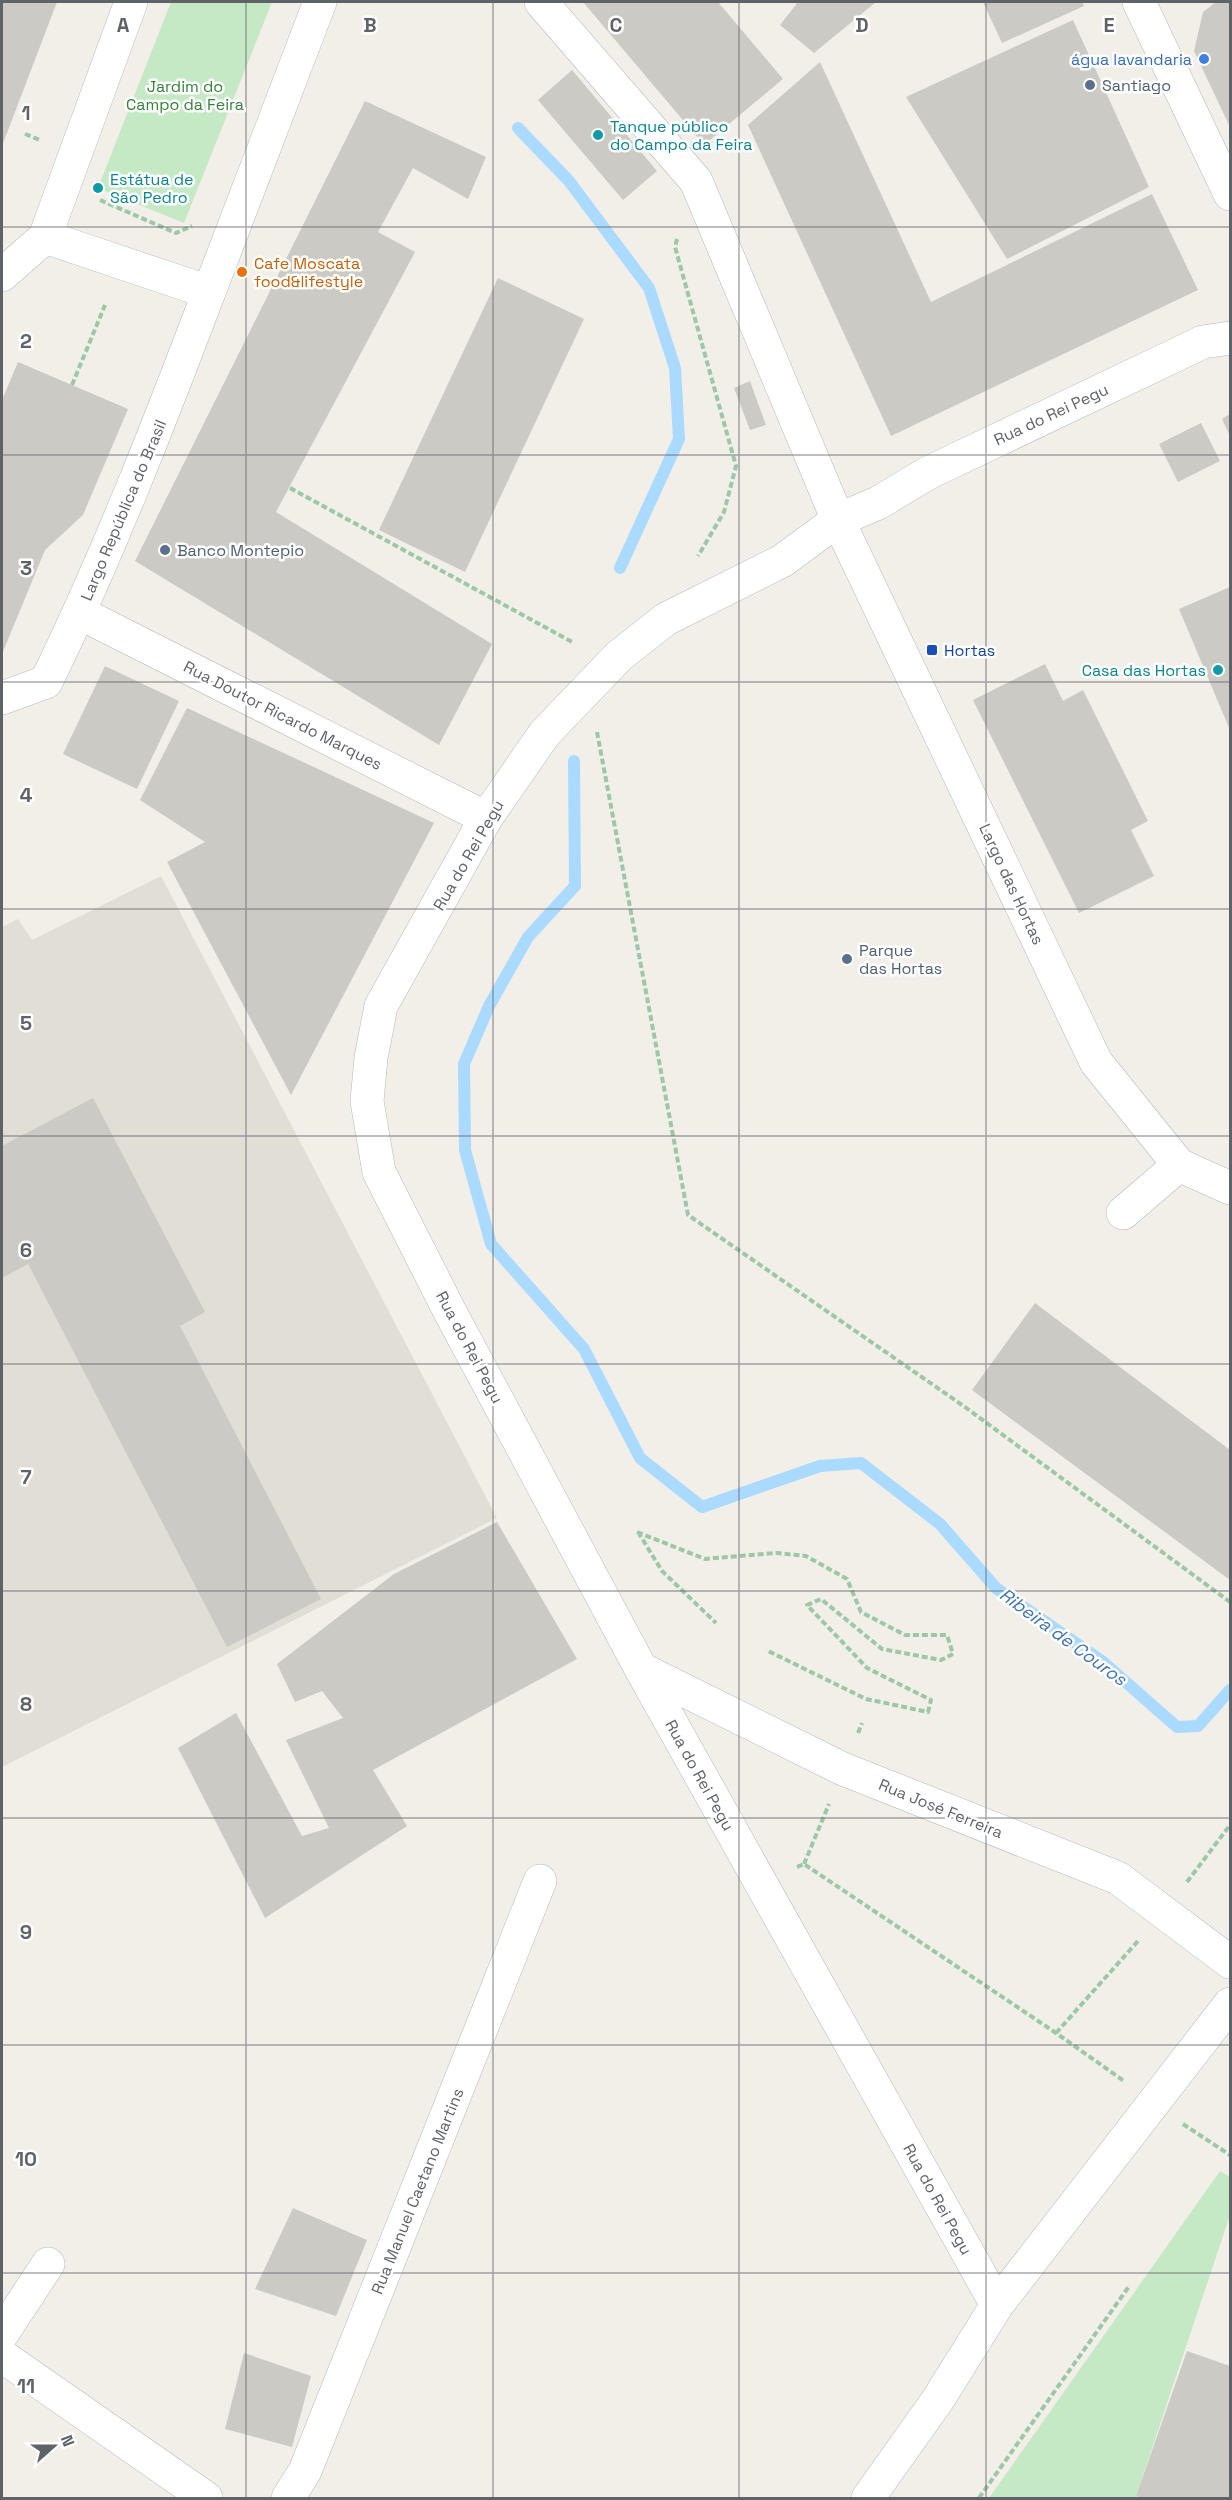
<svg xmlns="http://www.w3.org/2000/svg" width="1232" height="2500" viewBox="0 0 1232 2500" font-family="'Space Grotesk',sans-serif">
  <rect width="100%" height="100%" fill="#f1efe8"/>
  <path fill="#e1ded6" d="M 161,876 L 497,1518 L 2,1767 L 2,927 L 18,919 L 32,940 Z"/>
  <path fill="#c5e8c5" d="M 171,2 L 272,2 L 184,223 L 98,188 Z
    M 1220,2171 L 1230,2177 L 1230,2215 L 1136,2496 L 1142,2498 L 989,2498 Z"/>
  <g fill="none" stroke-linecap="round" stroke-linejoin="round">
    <path stroke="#aadaff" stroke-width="12" d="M 518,128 L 569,181 L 649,288 L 675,368 L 679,439 L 620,568
      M 574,761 L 575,886 L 528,937 L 489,1006 L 464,1064 L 465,1150 L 491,1244 L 584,1349 L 640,1458 L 702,1507 L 820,1466 L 861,1463 L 940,1524 L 996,1588 L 1103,1662 L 1177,1727 L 1198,1726 L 1230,1690"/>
  </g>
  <path fill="#cccac5" d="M 2,2 L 57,2 L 2,146 Z
    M 583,2 L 718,2 L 783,79 L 704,145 Z
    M 798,2 L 876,2 L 814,53 L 780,25 Z
    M 983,2 L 1082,2 L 1084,6 L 1002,43 Z
    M 1216,2 L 1230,2 L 1230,127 L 1194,51 L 1203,12 Z
    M 1073,20 L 1149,187 L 1007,259 L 906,97 Z
    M 820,62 L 931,302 L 1152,194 L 1198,290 L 891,436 L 748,125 Z
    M 572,70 L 657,171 L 623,200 L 538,100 Z
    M 365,101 L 486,157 L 468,199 L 413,168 L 378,232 L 415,252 L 276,512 L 492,644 L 439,745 L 135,561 Z
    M 498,278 L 584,319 L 465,572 L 379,530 Z
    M 18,362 L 128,409 L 83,515 L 45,550 L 2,654 L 2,400 Z
    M 750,381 L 766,425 L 750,430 L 734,388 Z
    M 1230,414 L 1230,436 L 1222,419 Z
    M 1201,423 L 1220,461 L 1178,482 L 1159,444 Z
    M 1230,587 L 1230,730 L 1179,609 Z
    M 1045,664 L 1063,701 L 1083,690 L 1148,821 L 1131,830 L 1154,876 L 1079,913 L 973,700 Z
    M 105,666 L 179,701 L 137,789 L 63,754 Z
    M 187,708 L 434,823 L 291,1095 L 167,862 L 205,842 L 140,800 Z
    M 93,1098 L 205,1312 L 180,1326 L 321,1599 L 227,1647 L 28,1264 L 2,1278 L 2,1146 Z
    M 1035,1303 L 1230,1450 L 1230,1580 L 972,1390 Z
    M 497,1522 L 577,1659 L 373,1770 L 407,1826 L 265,1918 L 178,1748 L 236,1713 L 302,1836 L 329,1828 L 286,1740 L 343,1718 L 322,1691 L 295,1702 L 277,1664 L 394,1574 Z
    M 293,2208 L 367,2240 L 336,2316 L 255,2289 Z
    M 1187,2351 L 1230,2366 L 1230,2498 L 1142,2498 L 1136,2496 Z
    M 244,2353 L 311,2376 L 292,2447 L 225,2429 Z"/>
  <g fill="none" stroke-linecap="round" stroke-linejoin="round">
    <g stroke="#b5b8bc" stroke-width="34">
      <path id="street" d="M 541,2 L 696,181 L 838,520 L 1096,1062 L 1179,1165 L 1230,1188
        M 1139,2 L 1230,194
        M 80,613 L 486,818
        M 2,698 L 46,682 C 108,555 159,424 209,292
        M 1123,1213 L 1179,1165
        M 641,1669 L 843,1769 L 1118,1878 L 1230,1962
        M 997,2305 L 641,1669 L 449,1310 L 379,1172 L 367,1101 L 371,1058 L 381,1006 L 486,818 L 545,733 L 619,656 L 666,619 L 782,561 L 838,520 L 878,503 L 928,473 L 1203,342 L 1230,338
        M 2,2334 L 48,2264
        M 2,2356 L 206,2498
        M 288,2498 L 305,2471 L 540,1881
        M 868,2498 L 937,2401 L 997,2305 L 1230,2004"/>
    </g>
    <g stroke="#b6babf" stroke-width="34">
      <path id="secondary" d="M 45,237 L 209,292 L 320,2
        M 2,275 L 45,237 L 131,2"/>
    </g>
    <path stroke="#9cc7a9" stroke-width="4" stroke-dasharray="6 3" stroke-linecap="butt" d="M 25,134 L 40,140
      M 100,200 L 176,233 L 192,226
      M 677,239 L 675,247 L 736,466 L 724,512 L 698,556
      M 72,385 L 105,305
      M 290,488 L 574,643
      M 597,732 L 688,1215 L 965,1407 L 1230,1602
      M 637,1532 L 705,1559 L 777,1553 L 806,1556 L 847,1579 L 861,1612 L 905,1635 L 947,1635 L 953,1654 L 941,1660 L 882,1649 L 821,1599 L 807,1605 L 867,1668 L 931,1700 L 928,1712 L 866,1699 L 766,1650
      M 638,1532 L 662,1571 L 716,1623
      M 858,1733 L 862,1723
      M 804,1864 L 829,1804
      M 797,1867 L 804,1864 L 1056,2033 L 1124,2081
      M 1187,1882 L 1230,1825
      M 1056,2033 L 1138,1941
      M 1183,2124 L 1230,2155
      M 979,2498 L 1130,2285"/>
    <use href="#street" stroke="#fff" stroke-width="33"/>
    <use href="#secondary" stroke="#fff" stroke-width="33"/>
  </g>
  <path fill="none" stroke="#5f6368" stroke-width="1.5" stroke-opacity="0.55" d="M 246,2 L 246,2498M 493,2 L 493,2498M 739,2 L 739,2498M 986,2 L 986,2498M 2,227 L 1230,227M 2,455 L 1230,455M 2,682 L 1230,682M 2,909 L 1230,909M 2,1136 L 1230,1136M 2,1364 L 1230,1364M 2,1591 L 1230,1591M 2,1818 L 1230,1818M 2,2045 L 1230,2045M 2,2273 L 1230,2273"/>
  <circle fill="#3f7fe0" stroke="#fff" stroke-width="2" cx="1204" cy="59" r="6"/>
  <g fill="#5c6f8a" stroke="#fff" stroke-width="2">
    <circle cx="1090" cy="85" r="6"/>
    <circle cx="165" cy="550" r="6"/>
    <circle cx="847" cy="959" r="6"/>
  </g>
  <g fill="#0f9aa8" stroke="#fff" stroke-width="2">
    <circle cx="598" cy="135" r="6"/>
    <circle cx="98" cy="188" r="6"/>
    <circle cx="1218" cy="670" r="6"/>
  </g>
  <circle fill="#e8710a" stroke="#fff" stroke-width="2" cx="242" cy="272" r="6"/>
  <rect fill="#1a4fb4" stroke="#fff" stroke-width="2" x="926" y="644" width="12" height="12" rx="3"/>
  <g text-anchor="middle" stroke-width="5" stroke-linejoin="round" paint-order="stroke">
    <g font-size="16" fill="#366cbe" stroke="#fff" text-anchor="end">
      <text x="1192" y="65">água lavandaria</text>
    </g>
    <g font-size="16" fill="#4e5e75" stroke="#fff" text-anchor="start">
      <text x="1102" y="91">Santiago</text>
      <text x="177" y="556">Banco Montepio</text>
      <text x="859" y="956">Parque<tspan x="859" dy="18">das Hortas</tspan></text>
    </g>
    <g font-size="16" fill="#348238" stroke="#fff">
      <text x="185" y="92">Jardim do<tspan x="185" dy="18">Campo da Feira</tspan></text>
    </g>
    <g font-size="16" fill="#0d838f" stroke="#fff" text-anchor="start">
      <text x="610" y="132">Tanque público<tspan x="610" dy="18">do Campo da Feira</tspan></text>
      <text x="110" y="185">Estátua de<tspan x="110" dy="18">São Pedro</tspan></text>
      <text x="1206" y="676" text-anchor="end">Casa das Hortas</text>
    </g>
    <g font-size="16" fill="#c56008" stroke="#fff" text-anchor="start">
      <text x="254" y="269">Cafe Moscata<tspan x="254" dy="18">food&amp;lifestyle</tspan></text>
    </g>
    <g font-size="16" fill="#5f6368" stroke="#fff">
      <text transform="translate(1051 414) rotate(-25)" y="6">Rua do Rei Pegu</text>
      <text transform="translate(123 510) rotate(-67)" y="6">Largo República do Brasil</text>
      <text transform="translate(283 715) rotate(27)" y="6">Rua Doutor Ricardo Marques</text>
      <text transform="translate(468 855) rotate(-60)" y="6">Rua do Rei Pegu</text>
      <text transform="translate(1012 884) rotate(65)" y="6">Largo das Hortas</text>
      <text transform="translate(470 1347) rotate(62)" y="6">Rua do Rei Pegu</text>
      <text transform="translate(700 1775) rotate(61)" y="6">Rua do Rei Pegu</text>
      <text transform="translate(941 1808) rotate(22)" y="6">Rua José Ferreira</text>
      <text transform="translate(417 2191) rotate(-68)" y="6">Rua Manuel Caetano Martins</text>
      <text transform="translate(938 2199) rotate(61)" y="6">Rua do Rei Pegu</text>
    </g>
    <g font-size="16" fill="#164399" stroke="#fff" text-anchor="start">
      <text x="944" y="656">Hortas</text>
    </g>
    <g font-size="18" font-style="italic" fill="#4174aa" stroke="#fff">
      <text transform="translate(1063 1637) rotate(36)" y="6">Ribeira de Couros</text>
    </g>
  </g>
  <g font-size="20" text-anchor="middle" font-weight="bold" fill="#5f6368" stroke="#fff" stroke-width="5" stroke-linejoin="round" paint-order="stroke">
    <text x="123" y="32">A</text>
    <text x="370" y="32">B</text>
    <text x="616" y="32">C</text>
    <text x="862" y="32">D</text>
    <text x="1109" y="32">E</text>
    <text x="26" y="120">1</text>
    <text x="26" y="348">2</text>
    <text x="26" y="575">3</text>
    <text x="26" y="802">4</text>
    <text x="26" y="1030">5</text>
    <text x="26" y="1257">6</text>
    <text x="26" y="1484">7</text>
    <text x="26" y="1711">8</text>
    <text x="26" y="1939">9</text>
    <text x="26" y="2166">10</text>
    <text x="26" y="2393">11</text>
  </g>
  <rect width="1232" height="2500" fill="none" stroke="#5f6368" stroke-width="6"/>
  <g transform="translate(54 2446) rotate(69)" stroke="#ffffff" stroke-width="4.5" paint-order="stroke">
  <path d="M0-4.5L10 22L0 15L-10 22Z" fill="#5f6368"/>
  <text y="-9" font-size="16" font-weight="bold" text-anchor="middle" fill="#5f6368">N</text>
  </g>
</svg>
